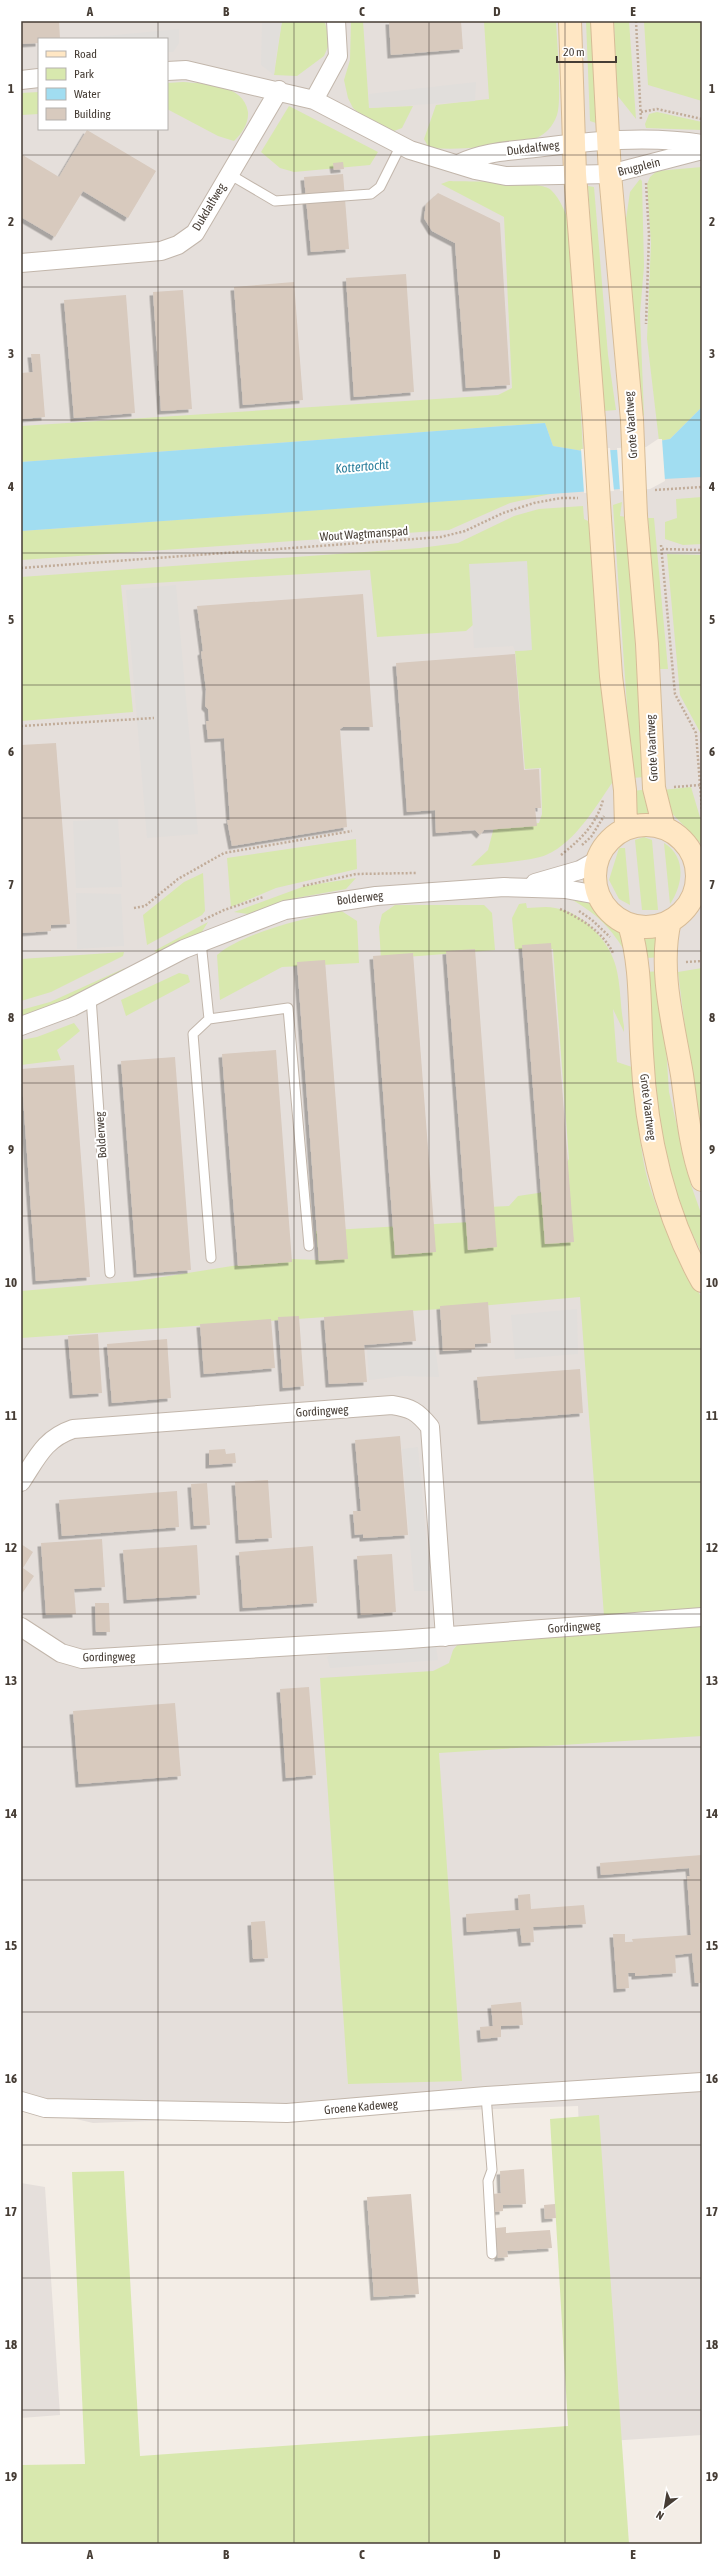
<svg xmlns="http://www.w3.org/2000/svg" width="723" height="2565" viewBox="0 0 723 2565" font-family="'Asap Condensed',sans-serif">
  <defs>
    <filter id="shadow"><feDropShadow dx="-3.5" dy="3.5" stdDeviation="0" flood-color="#0004"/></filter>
  </defs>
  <rect width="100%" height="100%" fill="#f3ede6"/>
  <path fill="#e5dfdb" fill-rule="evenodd" d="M 21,21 L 702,21 L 702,2435 L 593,2442 L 578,2106 L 93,2123 L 21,2106 ZM 39,39 L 167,39 L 167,129 L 39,129 Z
    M 21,2183 L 45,2187 L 60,2415 L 21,2418 Z"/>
  <path fill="#d8e8ae" d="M 282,21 L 321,21 L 325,23 L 330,42 L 324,56 L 297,76 L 274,75 Z
    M 351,21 L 363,21 L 369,108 L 413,106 L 402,128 L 394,131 L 367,120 L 353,108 L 348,98 L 344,80 L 350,60 Z
    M 484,21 L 556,21 C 557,40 562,101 557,115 C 545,149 507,143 480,147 C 463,149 447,149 429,148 L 424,139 L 436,105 L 489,99 Z
    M 586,21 L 592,21 L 598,58 L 595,95 L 599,119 L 596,123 L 590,121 Z
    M 614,21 L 629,21 L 636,119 L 617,95 Z
    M 644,21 L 702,21 L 702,101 L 648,85 Z
    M 183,82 C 205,84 244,84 248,112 C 249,123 242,134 234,141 L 218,136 L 167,109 L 167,83 Z
    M 39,92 L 39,114 L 21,115 L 21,93 Z
    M 289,106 L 378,152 L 370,165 L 294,172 L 280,168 L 261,152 Z
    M 657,112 L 702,122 L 702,130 L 646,128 L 645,124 L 649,114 Z
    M 702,167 L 702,407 L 670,439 L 659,441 L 647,339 L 651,243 L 647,184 L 650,177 L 657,171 Z
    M 640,179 L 642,181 L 644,266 L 640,314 L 644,415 L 641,416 L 626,219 L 630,192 Z
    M 449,181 C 467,182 540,180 551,190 C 561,200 565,212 570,225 L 583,451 L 553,446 L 545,423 L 21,462 L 21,426 L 498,395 L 512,388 L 504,217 L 441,184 Z
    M 588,186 L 594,187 L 608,355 L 616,410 L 604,411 Z
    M 555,493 L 510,503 L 449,530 L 21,560 L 21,531 Z
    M 702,497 L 702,544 L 683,545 L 665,539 L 665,522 L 677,518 L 676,499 Z
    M 622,502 L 620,516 L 626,517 L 645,777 L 632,778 L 614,520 L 613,505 Z
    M 583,506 L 584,519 L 590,522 L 617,776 C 598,802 577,842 546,855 C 531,861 490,864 471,866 L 488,850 L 494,827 L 539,823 L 542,814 L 541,768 L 525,769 L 515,651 L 531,650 L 470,564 L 473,625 L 466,631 L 377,637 L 370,570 L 121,585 L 133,712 L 21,721 L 21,577 L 420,548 L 458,543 L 514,516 L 539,509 Z
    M 648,518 L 654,518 L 668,669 L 660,669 Z
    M 667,554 L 702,555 L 702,751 L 701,734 L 680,695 Z
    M 691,787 L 702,824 L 702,845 L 668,809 L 662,790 Z
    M 649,789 L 651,815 L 635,815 L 633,791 Z
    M 644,837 L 652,840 L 658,910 L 642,910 L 635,840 Z
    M 356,839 L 357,869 L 276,888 L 231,907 L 227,858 Z
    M 664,843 C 687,857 683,885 670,904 Z
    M 619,848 L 625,848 L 630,905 L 619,899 L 609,880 Z
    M 203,873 L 205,911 L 202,915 L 147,945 L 143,915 L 184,882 Z
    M 356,878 L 346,889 L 296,898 L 248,914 L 234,912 L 305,886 Z
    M 569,898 L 590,898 L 600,913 L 618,927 L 628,956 C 611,928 598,914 569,898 Z
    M 526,903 L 527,908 C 536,908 546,906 555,908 C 583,912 610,942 616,967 C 621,986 620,1007 624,1026 L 624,1032 L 613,1009 L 617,1062 L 635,1068 C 637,1098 638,1129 643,1159 C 650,1201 679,1262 702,1298 L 702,1608 L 604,1616 L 580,1297 L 469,1307 L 21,1338 L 21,1291 L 137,1281 L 232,1266 L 290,1259 L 319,1260 L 316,1231 L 470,1222 L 468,1208 L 509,1206 L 518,1196 L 545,1192 L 569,1159 L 553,949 L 515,949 L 512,918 L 519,904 Z
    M 395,905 L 484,905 L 492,913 L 495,950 L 381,959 L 379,927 L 382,914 Z
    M 340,910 L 357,921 L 359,963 L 282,967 L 220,1000 L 217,955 C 244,932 305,919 340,910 Z
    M 208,922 L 200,935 L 162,953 L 154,951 Z
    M 644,934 L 660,934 L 661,957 L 647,958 Z
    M 124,952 L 123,956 L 51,992 L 21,1001 L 21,959 Z
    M 125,968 C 107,991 49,1008 21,1018 L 21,1010 L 50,1002 Z
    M 702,968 L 702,1139 L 696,1115 L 678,972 Z
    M 661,971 L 669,1092 L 691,1185 L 702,1216 L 702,1254 C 696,1240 688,1227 682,1213 C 652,1137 651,1052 646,972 Z
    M 179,973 L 188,975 L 190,982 L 126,1016 L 121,1000 Z
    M 74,1023 L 80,1031 L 57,1050 L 61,1060 L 21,1065 L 21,1040 L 37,1037 Z
    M 702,1626 L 702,1736 L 439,1753 L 462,2081 L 348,2084 L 320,1678 L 433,1671 L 449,1663 L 453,1650 L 459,1643 Z
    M 599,2115 L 629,2544 L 21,2544 L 21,2465 L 85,2464 L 72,2172 L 124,2171 L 140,2456 L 568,2426 L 550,2119 Z"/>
  <path fill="#e1dedb" d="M 282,21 L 276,55 L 274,75 L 261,65 L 262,22 Z
    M 179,29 L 179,43 L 173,52 L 167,52 L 167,39 L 85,38 Z
    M 476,82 L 475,101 L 369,108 L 369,94 Z
    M 527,561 L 532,650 L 515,651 L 513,646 L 474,648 L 469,564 Z
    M 176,585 L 198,834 L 147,838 L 126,590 Z
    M 118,819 L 122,887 L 76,888 L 73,821 Z
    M 76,893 L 121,894 L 124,946 L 77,949 Z
    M 577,1309 L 578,1354 L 515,1359 L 511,1315 Z
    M 435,1346 L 439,1377 L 402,1376 L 369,1380 L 367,1350 Z
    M 418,1447 L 431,1591 L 414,1591 L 402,1449 Z
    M 436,1645 L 438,1660 L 330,1668 L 327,1657 L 333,1652 Z"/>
  <path fill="#a1ddf1" d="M 702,407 L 702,477 L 664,479 L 649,487 L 21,531 L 21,462 L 545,423 L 553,446 L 583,451 L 646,449 L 659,441 L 670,439 Z"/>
  <path fill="#f3ede6" d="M 658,439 L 662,439 L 665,481 L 650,489 L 620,491 L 617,448 L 646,447 Z
    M 610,448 L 614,491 L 584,493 L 581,449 Z"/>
  <path fill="#d8cabe" filter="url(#shadow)" d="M 21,21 L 59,21 L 60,39 L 39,39 L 39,43 L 21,44 Z
    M 389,21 L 461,21 L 463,49 L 391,55 Z
    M 87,130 L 156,171 L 128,218 L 83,191 L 55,237 L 21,217 L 21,154 L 59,177 Z
    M 343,162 L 344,169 L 334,170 L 333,163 Z
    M 343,174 L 349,249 L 311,252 L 304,177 Z
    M 438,193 L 500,223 L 510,385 L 466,388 L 455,243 L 432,231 L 424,218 L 426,204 Z
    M 406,274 L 414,392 L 354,397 L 346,278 Z
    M 294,282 L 303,400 L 243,405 L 234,287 Z
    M 183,290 L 192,409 L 161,411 L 153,292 Z
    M 126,295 L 135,413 L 74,418 L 64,300 Z
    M 31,354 L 40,354 L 45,417 L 21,419 L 21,373 L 33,372 Z
    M 363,594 L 373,727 L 343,727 L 340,729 L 347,827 L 232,846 L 227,820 L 230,820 L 224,738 L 208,739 L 206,721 L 209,721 L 208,709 L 205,706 L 206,689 L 201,652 L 203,651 L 197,606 Z
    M 515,654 L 524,770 L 539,769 L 541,808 L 535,808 L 537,826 L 484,830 L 480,835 L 475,830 L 436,833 L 435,810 L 407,812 L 396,663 Z
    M 56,743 L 70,924 L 51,925 L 51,931 L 21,933 L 21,745 Z
    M 551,943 L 574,1242 L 545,1244 L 522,945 Z
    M 475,949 L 497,1247 L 468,1250 L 446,951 Z
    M 413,953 L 436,1252 L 395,1255 L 373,956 Z
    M 325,960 L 348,1259 L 319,1261 L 297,962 Z
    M 276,1050 L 292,1262 L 238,1266 L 222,1054 Z
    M 175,1057 L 191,1270 L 137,1274 L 121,1061 Z
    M 74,1065 L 90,1277 L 36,1281 L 21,1069 Z
    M 488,1302 L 491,1343 L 475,1344 L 475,1349 L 443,1351 L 440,1306 Z
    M 413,1310 L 416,1341 L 364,1345 L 367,1382 L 329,1384 L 324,1317 Z
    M 299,1316 L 304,1386 L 283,1388 L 278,1317 Z
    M 271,1319 L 275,1368 L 204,1374 L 200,1324 Z
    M 98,1334 L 102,1393 L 73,1395 L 68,1336 Z
    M 167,1339 L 171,1398 L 112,1403 L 107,1344 Z
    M 580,1369 L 583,1413 L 481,1421 L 477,1377 Z
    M 400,1436 L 408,1535 L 363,1538 L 363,1534 L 355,1535 L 353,1511 L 361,1511 L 355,1440 Z
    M 225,1449 L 226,1454 L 235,1453 L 236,1463 L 209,1465 L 209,1450 Z
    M 268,1480 L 272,1538 L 239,1540 L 235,1482 Z
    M 207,1483 L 210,1525 L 194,1526 L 191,1484 Z
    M 177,1491 L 179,1527 L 62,1536 L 59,1500 Z
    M 102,1539 L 105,1587 L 74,1589 L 76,1614 L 46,1615 L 41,1543 Z
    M 21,1544 L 33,1552 L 23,1568 L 34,1576 L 21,1595 Z
    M 197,1545 L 200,1595 L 127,1600 L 123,1550 Z
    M 313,1546 L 317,1603 L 243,1608 L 239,1552 Z
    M 392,1554 L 396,1612 L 361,1615 L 357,1556 Z
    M 95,1603 L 109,1603 L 110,1632 L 96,1632 Z
    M 309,1687 L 316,1775 L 286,1778 L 280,1689 Z
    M 175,1703 L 181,1776 L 79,1784 L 73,1711 Z
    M 702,1855 L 702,1983 L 695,1983 L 692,1953 L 675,1955 L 676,1973 L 635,1976 L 635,1973 L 628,1973 L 629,1988 L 617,1989 L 613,1934 L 625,1934 L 625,1942 L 633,1942 L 632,1939 L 691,1935 L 687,1876 L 690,1876 L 689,1868 L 601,1875 L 600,1863 Z
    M 530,1894 L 531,1909 L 584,1905 L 586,1924 L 533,1927 L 534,1942 L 522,1943 L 520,1928 L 467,1932 L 466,1914 L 519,1910 L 518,1895 Z
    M 265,1921 L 268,1958 L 253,1959 L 251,1922 Z
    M 521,2002 L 523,2025 L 501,2026 L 501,2037 L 481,2039 L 480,2027 L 493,2026 L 491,2005 Z
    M 524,2169 L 526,2204 L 503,2205 L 503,2211 L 494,2212 L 493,2194 L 501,2193 L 500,2171 Z
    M 411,2194 L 419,2294 L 374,2297 L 367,2197 Z
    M 555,2204 L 556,2218 L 545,2219 L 544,2205 Z
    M 506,2227 L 506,2233 L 550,2230 L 552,2248 L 507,2251 L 508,2257 L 498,2258 L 496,2228 Z"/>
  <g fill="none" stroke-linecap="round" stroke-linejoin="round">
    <g stroke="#c2b6ab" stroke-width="11">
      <path id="lane" d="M 229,174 L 275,201 L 371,194 L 380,187 L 401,145
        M 201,942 L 209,1019 L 288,1008 L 309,1246
        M 91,997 L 110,1273
        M 209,1019 L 193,1034 L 211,1258
        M 486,2096 L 492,2170 L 488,2181 L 492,2254"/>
    </g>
    <g stroke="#c2b6ab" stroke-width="20">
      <path id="street" d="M 167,71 L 186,70 L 314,100 L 410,150 L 475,170 L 506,176 L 610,174 L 702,150
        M 21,80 L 39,78
        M 314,100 L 338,56 L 336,21
        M 458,164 C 483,152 508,151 535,148 C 590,141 648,135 702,144
        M 21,263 L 161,251 L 178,245 L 195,233 L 279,90
        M 695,858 L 702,860
        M 535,883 L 580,870 L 596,861
        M 695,892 L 702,888
        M 21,1026 L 72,1007 L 184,949 L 285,910 L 376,896 L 504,887 L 565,889 L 598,895
        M 21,1482 C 37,1458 44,1439 73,1429 L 392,1405 C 411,1408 417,1411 430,1427 L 445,1637
        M 21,1627 L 61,1653 L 82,1659 L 396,1640 L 702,1617
        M 21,2101 L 45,2108 L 287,2113 L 486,2096 L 702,2082"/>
    </g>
    <g stroke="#d7bc97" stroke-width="24">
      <path id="secondary" d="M 570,21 L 575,174 L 594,420
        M 602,21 L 610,174 L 632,420
        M 636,516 L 647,644 L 654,788 L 664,828
        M 600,519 L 611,676 L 625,790 L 626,828
        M595 876a51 51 0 1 1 102 0a51 51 0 1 1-102 0Z
        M 670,921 C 658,970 674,1026 682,1075 C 687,1110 690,1147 702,1180
        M 629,924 C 642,967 639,1010 642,1054 C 646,1133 663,1211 702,1281"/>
    </g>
    <path stroke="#c1ac99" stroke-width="2.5" stroke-dasharray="2 2" stroke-linecap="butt" d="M 636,21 L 641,120
      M 641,112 L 657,109 L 702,119
      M 646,183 L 649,235 L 646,324
      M 655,490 L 702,487
      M 661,545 L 675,694 L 696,733 L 702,810
      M 662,549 L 702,550
      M 21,568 L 441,537 L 465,531 L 503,513 L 534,503 L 561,498 L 578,498
      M 21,726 L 154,718
      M 674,787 L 700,785
      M 582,845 L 591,837 L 604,816
      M 561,855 C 581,839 596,825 603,800
      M 303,886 L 356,874 L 416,873
      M 134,908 L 145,906 L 178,879 L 224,853 L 352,831
      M 560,909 C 582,919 602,931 613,953
      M 579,911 L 592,920 L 610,937
      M 201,921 L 224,910 L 263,897
      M 686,962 L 702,961"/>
    <use href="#lane" stroke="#fff" stroke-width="9"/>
    <use href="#street" stroke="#fff" stroke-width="18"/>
    <use href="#secondary" stroke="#ffe7c4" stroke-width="22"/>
    <g stroke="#d7bc97" stroke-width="24" stroke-linecap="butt">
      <path id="secondary-bridge" d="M 594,420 L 600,519
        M 632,420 L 636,516"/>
    </g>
    <use href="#secondary-bridge" stroke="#ffe7c4" stroke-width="22"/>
  </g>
  <path fill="none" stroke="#463d35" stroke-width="1" stroke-opacity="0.55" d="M 158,21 L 158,39M 294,21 L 294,2544M 429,21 L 429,2544M 565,21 L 565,2544M 158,129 L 158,2544M 21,155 L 702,155M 21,287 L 702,287M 21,420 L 702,420M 21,553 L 702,553M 21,685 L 702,685M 21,818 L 702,818M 21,951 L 702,951M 21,1083 L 702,1083M 21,1216 L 702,1216M 21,1349 L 702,1349M 21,1482 L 702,1482M 21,1614 L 702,1614M 21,1747 L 702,1747M 21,1880 L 702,1880M 21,2012 L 702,2012M 21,2145 L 702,2145M 21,2278 L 702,2278M 21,2410 L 702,2410"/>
  <g text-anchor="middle" stroke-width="4" stroke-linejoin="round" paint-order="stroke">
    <g font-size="12" fill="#463d35" stroke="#fff">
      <text transform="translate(533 148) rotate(-7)" y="4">Dukdalfweg</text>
      <text transform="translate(639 167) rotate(-14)" y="4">Brugplein</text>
      <text transform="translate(209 207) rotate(-59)" y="4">Dukdalfweg</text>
      <text transform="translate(631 425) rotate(-94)" y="4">Grote Vaartweg</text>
      <text transform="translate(364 534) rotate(-4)" y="4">Wout Wagtmanspad</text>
      <text transform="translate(652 748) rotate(-93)" y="4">Grote Vaartweg</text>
      <text transform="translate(360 898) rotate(-7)" y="4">Bolderweg</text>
      <text transform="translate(648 1107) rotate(83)" y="4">Grote Vaartweg</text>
      <text transform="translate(101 1135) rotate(-94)" y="4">Bolderweg</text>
      <text transform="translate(322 1411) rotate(-4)" y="4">Gordingweg</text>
      <text transform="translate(574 1627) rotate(-4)" y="4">Gordingweg</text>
      <text transform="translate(109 1657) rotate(-1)" y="4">Gordingweg</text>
      <text transform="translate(361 2107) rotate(-5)" y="4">Groene Kadeweg</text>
    </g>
    <g font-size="13" font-style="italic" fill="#297e9b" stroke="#fff">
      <text transform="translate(362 466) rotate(-5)" y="5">Kottertocht</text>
    </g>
  </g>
  <rect width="723" height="2565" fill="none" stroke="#ffffff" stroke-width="44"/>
  <rect x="38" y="38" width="130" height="92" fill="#ffffff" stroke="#b5b1ae"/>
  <rect x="46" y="51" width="20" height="6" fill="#ffe7c4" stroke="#b5b1ae"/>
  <text x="74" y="58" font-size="12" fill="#463d35">Road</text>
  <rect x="46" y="68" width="20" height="12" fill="#d8e8ae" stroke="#b5b1ae"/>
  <text x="74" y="78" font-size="12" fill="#463d35">Park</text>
  <rect x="46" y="88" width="20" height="12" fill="#a1ddf1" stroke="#b5b1ae"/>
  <text x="74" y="98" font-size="12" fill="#463d35">Water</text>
  <rect x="46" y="108" width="20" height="12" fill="#d8cabe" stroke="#b5b1ae"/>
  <text x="74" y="118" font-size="12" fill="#463d35">Building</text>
  <g transform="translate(665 2507) rotate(211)" stroke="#ffffff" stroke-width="3" paint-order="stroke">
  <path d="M0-3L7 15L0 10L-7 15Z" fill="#463d35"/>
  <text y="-6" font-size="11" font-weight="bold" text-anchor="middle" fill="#463d35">N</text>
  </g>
  <path d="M557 56v6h59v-6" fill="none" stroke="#463d35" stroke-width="2"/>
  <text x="563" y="56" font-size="12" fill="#463d35" stroke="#ffffff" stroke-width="3" paint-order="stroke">20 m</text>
  <rect x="22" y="22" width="679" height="2521" fill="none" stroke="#463d35" stroke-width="1.5"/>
  <g font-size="13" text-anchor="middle" font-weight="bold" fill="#463d35">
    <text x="90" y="16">A</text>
    <text x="226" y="16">B</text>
    <text x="362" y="16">C</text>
    <text x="497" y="16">D</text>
    <text x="633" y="16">E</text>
    <text x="11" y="93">1</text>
    <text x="712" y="93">1</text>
    <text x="11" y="226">2</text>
    <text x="712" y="226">2</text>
    <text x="11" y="358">3</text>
    <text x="712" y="358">3</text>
    <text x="11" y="491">4</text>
    <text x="712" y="491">4</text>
    <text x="11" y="624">5</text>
    <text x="712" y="624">5</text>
    <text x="11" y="756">6</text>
    <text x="712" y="756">6</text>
    <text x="11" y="889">7</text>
    <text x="712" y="889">7</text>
    <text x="11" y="1022">8</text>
    <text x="712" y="1022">8</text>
    <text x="11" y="1154">9</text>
    <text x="712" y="1154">9</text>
    <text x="11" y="1287">10</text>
    <text x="712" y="1287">10</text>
    <text x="11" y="1420">11</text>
    <text x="712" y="1420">11</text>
    <text x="11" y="1552">12</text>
    <text x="712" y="1552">12</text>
    <text x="11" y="1685">13</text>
    <text x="712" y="1685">13</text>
    <text x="11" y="1818">14</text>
    <text x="712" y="1818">14</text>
    <text x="11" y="1950">15</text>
    <text x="712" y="1950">15</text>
    <text x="11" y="2083">16</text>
    <text x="712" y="2083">16</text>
    <text x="11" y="2216">17</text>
    <text x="712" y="2216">17</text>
    <text x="11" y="2349">18</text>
    <text x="712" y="2349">18</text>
    <text x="11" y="2481">19</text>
    <text x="712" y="2481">19</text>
    <text x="90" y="2559">A</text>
    <text x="226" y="2559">B</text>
    <text x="362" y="2559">C</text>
    <text x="497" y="2559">D</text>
    <text x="633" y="2559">E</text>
  </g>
</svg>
